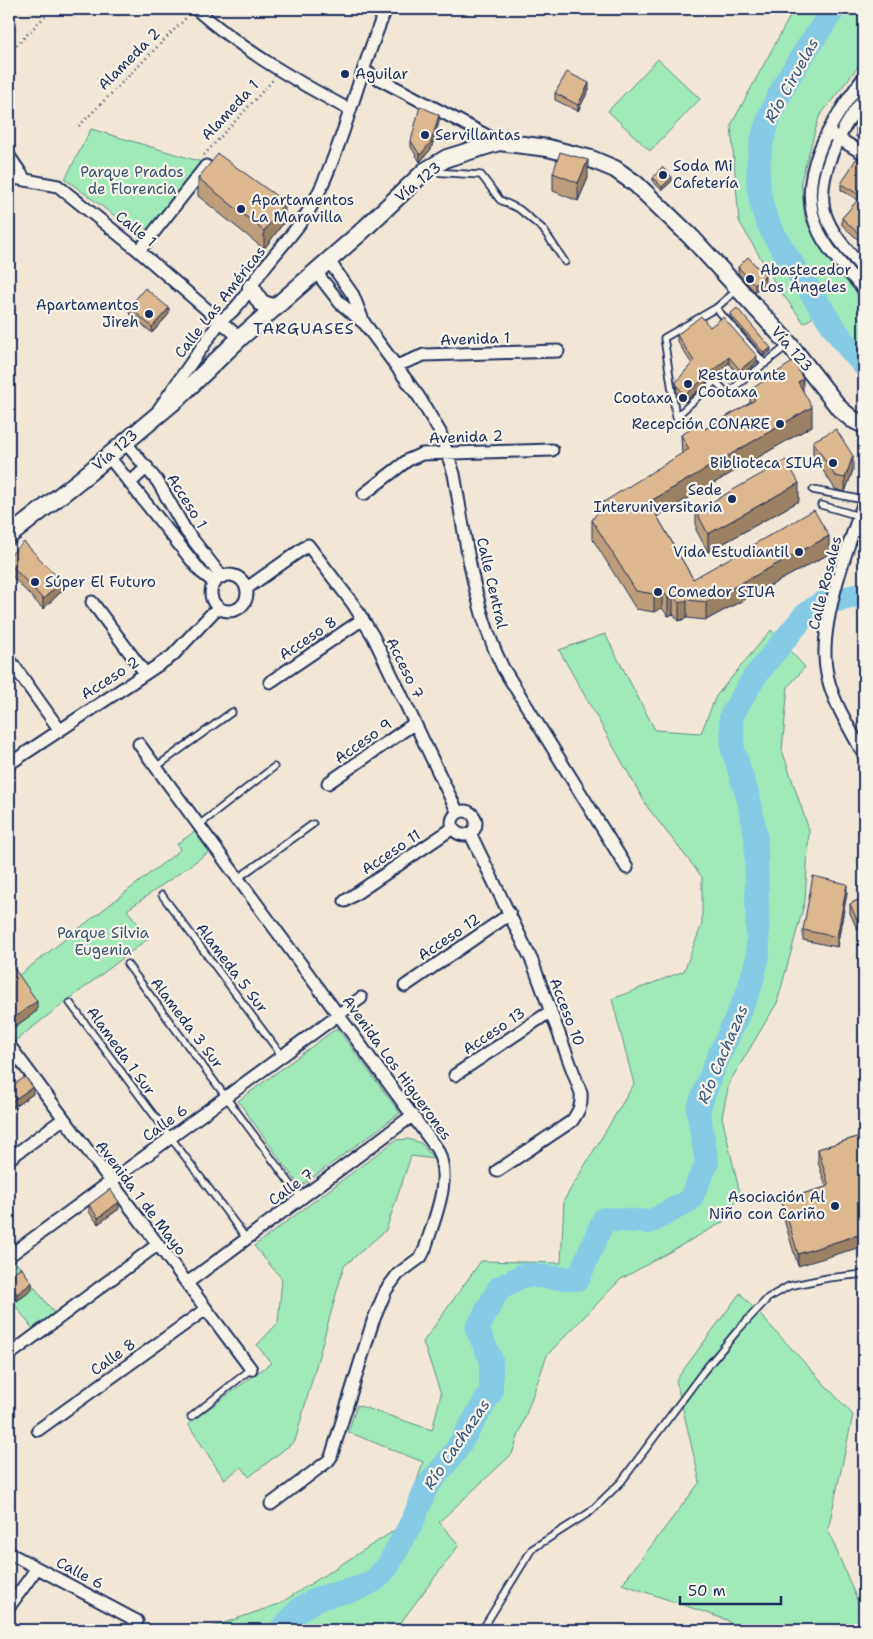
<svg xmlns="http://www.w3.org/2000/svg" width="873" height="1639" viewBox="0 0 873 1639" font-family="'Shantell Sans',sans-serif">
  <rect width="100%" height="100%" fill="#f2e7d6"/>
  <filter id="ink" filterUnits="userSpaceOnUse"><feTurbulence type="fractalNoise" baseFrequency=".02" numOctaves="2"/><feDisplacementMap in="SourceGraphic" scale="10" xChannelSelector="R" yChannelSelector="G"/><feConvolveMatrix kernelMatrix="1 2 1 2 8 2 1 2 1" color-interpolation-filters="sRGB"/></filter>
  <g filter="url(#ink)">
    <path fill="#a0eab9" stroke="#5e8c8c" d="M 794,9 L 864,9 L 864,59 L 819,117 L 801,181 L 805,218 L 820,244 L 864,301 L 864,360 L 846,341 L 826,309 L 804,323 L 778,288 L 739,221 L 731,125 Z
      M 658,59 L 700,99 L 650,151 L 608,111 Z
      M 91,129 L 202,162 L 142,236 L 65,179 Z
      M 771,630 L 805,667 L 788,687 L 782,750 L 809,830 L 805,901 L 777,1003 L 729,1083 L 722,1117 L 740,1194 L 723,1222 L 621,1279 L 547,1355 L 512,1454 L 439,1522 L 459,1545 L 395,1630 L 204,1630 L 279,1604 L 403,1525 L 423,1462 L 348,1432 L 357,1405 L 432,1430 L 441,1394 L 423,1342 L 481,1261 L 561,1263 L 564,1200 L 634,1084 L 612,999 L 684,971 L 702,924 L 702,877 L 648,808 L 559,650 L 605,634 L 655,730 L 701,733 L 716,696 Z
      M 194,832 L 209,852 L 127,910 L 149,938 L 16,1040 L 9,1031 L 37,1011 L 14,979 L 180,850 L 177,844 Z
      M 337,1028 L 400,1113 L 300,1187 L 238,1101 Z
      M 408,1139 L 421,1143 L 434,1159 L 411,1156 L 386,1230 L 344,1266 L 295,1441 L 249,1477 L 242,1467 L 224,1479 L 188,1424 L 271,1363 L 257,1345 L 278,1323 L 282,1279 L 254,1246 L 396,1140 Z
      M 14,1260 L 54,1313 L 33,1329 L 9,1297 L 9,1290 L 17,1301 L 9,1283 L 9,1264 Z
      M 740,1293 L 853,1415 L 828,1530 L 860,1607 L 856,1630 L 737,1630 L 727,1620 L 622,1584 L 700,1482 L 676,1380 Z"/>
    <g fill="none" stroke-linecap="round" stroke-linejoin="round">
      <path stroke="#85cbe6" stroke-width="24" d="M 834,9 C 793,69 740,136 764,213 C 772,236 789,258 802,279 C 822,309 839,339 864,365
        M 281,1630 L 300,1609 L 319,1598 L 359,1588 L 375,1580 L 388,1566 L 414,1518 L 426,1488 L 455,1452 L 491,1392 L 491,1359 L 477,1329 L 499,1288 L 524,1275 L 578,1279 L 604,1219 L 650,1222 L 690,1200 L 707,1163 L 698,1110 L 715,1065 L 749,990 L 758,957 L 756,838 L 749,800 L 733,750 L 731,716 L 755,676 L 804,616 L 820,604 L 864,594"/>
      <g stroke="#1b2f5e" stroke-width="9">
        <path id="lane" d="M 432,172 L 481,175 L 500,200 L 519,209 L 543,229 L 565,262
          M 716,308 L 765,364
          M 676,417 L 664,338 L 716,308 L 737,290
          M 676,417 L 715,381 L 727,393 L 788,345
          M 813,490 L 864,500
          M 821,505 L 859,516
          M 156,767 L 232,712
          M 199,825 L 274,767
          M 237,879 L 313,824
          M 162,895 L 282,1056
          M 127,964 L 301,1198
          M 70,1003 L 246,1238
          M 191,1417 L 251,1369
          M 482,1630 L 532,1549 L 590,1512 L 621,1482 L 703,1372 L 738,1330 L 768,1298 L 789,1286 L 828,1278 L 864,1274"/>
      </g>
      <g stroke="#1b2f5e" stroke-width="15">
        <path id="street" d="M 196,9 C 242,50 296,81 350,110
          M 364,71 L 499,142
          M 864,77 C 833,119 792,177 819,232 C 829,253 849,272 864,290
          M 864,98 C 842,127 810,183 828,221 C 836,239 851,254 864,270
          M 833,135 L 864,154
          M 9,156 L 24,178
          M 9,177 L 58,186 L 139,251 L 240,338
          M 139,251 L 206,166
          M 329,261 L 353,295 L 364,323
          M 316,272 L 340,303 L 365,324 L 419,397 L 440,432 L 454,474 C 466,540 473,608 503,668 L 627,868
          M 396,366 L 424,355 L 558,351
          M 159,409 L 221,320 C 240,309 250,286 264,268 C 282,245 302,225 316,198 C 346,138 359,71 386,9
          M 125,442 L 158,482 L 186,531 L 222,577
          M 109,457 L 201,572 L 215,583
          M 130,483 L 147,467
          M 364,494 L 408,460 L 422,454 L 552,450
          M 864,502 C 848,545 819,623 826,668 C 830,699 850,728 864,755
          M211 593a18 18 0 1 1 36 0a18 18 0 1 1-36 0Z
          M 247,588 L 308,545 L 353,604 L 373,636 L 458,813
          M 92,602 L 145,673
          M 12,663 L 59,729
          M 270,682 L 363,619
          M 139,744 L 437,1149 C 453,1180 434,1218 425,1249 L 421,1257 L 398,1274 L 386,1290 L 373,1321 L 331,1457 L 328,1461 L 271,1504
          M 9,764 L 172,656 L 218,607
          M 328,783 L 415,723
          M452 823a12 12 0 1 1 24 0a12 12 0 1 1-24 0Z
          M 470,833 L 532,961 L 581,1093 C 582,1105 579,1111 572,1121 L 497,1171
          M 345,901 L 453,828
          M 405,986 L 510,914
          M 9,1045 L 251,1369
          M 455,1075 L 551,1011
          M 9,1159 L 63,1119
          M 9,1256 L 361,998
          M 187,1283 L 413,1115
          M 9,1355 L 157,1245
          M 38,1430 L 206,1309
          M 9,1553 L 137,1621 L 130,1630
          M 9,1607 L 37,1568"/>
      </g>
      <g stroke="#1b2f5e" stroke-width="20">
        <path id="secondary" d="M 251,287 L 261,303 L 275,308
          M 9,536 L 85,476 L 178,398 L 240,338 L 360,233 L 425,171 L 447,158 L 499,142 L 548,148 L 591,159 L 615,169 L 636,184 L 692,238 L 789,344 L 840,409 L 852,419 L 864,425"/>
      </g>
      <path stroke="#1b2f5e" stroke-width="2.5" stroke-dasharray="1 4" stroke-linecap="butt" d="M 13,49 L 52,9
        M 79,126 L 187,17
        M 204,155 L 273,80"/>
      <use href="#lane" stroke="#f7f3e8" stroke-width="5.5"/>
      <use href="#street" stroke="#f7f3e8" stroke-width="11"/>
      <use href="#secondary" stroke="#f7f3e8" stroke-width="16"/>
    </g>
    <path fill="#be9e7a" stroke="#1b2f5e" d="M 589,89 L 578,111 L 555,100 L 555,93 Z
      M 864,117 L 864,142 L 856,137 L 856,128 Z
      M 439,122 L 431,149 L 420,162 L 411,147 L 411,141 Z
      M 864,164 L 864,245 L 842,225 L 842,218 L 858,200 L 841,190 L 841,184 Z
      M 553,173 L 588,178 L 578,201 L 553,191 Z
      M 198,178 L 285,221 L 264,249 L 198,196 Z
      M 653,178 L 672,181 L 662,190 L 653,182 Z
      M 738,267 L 765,282 L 755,292 L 738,273 Z
      M 129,307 L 169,314 L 152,333 L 129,313 Z
      M 730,314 L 771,351 L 764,356 L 730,317 Z
      M 710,327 L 757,362 L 740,377 L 729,363 L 685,402 L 677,392 L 676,382 L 692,364 L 677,341 L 677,335 Z
      M 750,390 L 803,392 L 812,426 L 657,516 L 693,579 L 829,554 L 706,620 L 687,618 L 679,621 L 673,614 L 668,616 L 662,608 L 654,612 L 636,609 L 592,538 L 592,520 L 682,454 L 681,435 L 705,429 L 750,403 Z
      M 813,441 L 853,470 L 845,492 L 835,489 L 813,455 Z
      M 799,501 L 708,552 L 696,530 L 696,511 Z
      M 864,547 L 864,568 L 860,568 L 860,561 Z
      M 9,556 L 62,591 L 43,609 L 9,573 Z
      M 847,893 L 837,947 L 803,940 L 803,930 Z
      M 864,897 L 857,929 L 850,913 L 850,904 Z
      M 9,1088 L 33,1094 L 11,1109 L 9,1105 Z
      M 864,1135 L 798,1266 L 782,1213 L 782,1200 L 826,1187 L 818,1162 L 818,1149 Z
      M 89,1205 L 119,1209 L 98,1224 L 89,1212 Z
      M 9,1276 L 32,1290 L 17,1301 L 9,1290 Z"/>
    <path fill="#9b8163" stroke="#1b2f5e" d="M 589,83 L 589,89 L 578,111 L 578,105 Z
      M 439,115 L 439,122 L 431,149 L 420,162 L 420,155 Z
      M 588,160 L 588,178 L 578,201 L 578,183 Z
      M 672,177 L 672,181 L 662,190 L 662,187 Z
      M 285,202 L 285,221 L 264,249 L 264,231 Z
      M 765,276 L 765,282 L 755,292 L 755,285 Z
      M 169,308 L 169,314 L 152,333 L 152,327 Z
      M 771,348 L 771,351 L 764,356 L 764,353 Z
      M 757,356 L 757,362 L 740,377 L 740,370 Z
      M 729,357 L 729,363 L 685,402 L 685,395 Z
      M 803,379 L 803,397 L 798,382 Z
      M 812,407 L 812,426 L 649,521 L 649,502 Z
      M 853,456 L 853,470 L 845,492 L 845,478 Z
      M 799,483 L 799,501 L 708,552 L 708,534 Z
      M 829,536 L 829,554 L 706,620 L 706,602 Z
      M 62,582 L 62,591 L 43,609 L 43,599 Z
      M 662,590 L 662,608 L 654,612 L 654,594 Z
      M 673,596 L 673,614 L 668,616 L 668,598 Z
      M 687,600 L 687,618 L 679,621 L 679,603 Z
      M 847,884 L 847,893 L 837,947 L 837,937 Z
      M 864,916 L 864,926 L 857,929 L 857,920 Z
      M 37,1001 L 37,1011 L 9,1031 L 9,1021 Z
      M 33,1087 L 33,1094 L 11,1109 L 11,1102 Z
      M 119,1202 L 119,1209 L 98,1224 L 98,1218 Z
      M 864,1233 L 864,1246 L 798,1266 L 798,1254 Z
      M 32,1283 L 32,1290 L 17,1301 L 17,1294 Z"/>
    <path fill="#ddb88e" stroke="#1b2f5e" d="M 567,72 L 589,83 L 578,105 L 555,93 Z
      M 420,106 L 439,115 L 431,142 L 420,155 L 411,141 Z
      M 864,117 L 864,134 L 856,128 Z
      M 560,152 L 588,160 L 578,183 L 553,173 Z
      M 218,154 L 285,202 L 264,231 L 198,178 Z
      M 856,159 L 864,164 L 864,239 L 842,218 L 861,196 L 841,184 Z
      M 662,167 L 672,177 L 662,187 L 653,178 Z
      M 748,257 L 765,276 L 755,285 L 738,267 Z
      M 145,288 L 169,308 L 152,327 L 129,307 Z
      M 737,308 L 771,348 L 764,353 L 730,314 Z
      M 701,316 L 710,327 L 723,317 L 757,356 L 740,370 L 729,357 L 685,395 L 677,386 L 676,382 L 694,361 L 677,335 Z
      M 794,361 L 803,379 L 798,382 L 812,407 L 649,502 L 693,579 L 814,510 L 829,536 L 706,602 L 687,600 L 679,603 L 673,596 L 668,598 L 662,590 L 654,594 L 636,591 L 592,520 L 601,508 L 602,503 L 689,449 L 681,435 L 702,423 L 705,429 L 755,400 L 750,390 Z
      M 836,429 L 853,456 L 845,478 L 835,476 L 813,441 Z
      M 786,460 L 799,483 L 708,534 L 696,511 Z
      M 24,542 L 62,582 L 43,599 L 9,563 L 9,556 Z
      M 864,547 L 864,562 L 860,561 Z
      M 813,876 L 847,884 L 837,937 L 803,930 Z
      M 864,897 L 864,916 L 857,920 L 850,904 Z
      M 9,961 L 37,1001 L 9,1021 Z
      M 25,1077 L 33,1087 L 11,1102 L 9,1099 L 9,1088 Z
      M 864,1135 L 864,1233 L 798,1254 L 782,1200 L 829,1186 L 818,1149 Z
      M 110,1189 L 119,1202 L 98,1218 L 89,1205 Z
      M 21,1267 L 32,1283 L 17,1294 L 9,1283 L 9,1276 Z"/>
  </g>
  <g fill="#1b2f5e" stroke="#f7f3e8" stroke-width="2">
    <circle cx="345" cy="74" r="5"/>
    <circle cx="425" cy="135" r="5"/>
    <circle cx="663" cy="175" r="5"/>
    <circle cx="241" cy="209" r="5"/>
    <circle cx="750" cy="279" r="5"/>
    <circle cx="149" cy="314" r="5"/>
    <circle cx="688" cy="384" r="5"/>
    <circle cx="683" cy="398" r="5"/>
    <circle cx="780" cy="424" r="5"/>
    <circle cx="833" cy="463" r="5"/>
    <circle cx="732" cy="499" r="5"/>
    <circle cx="799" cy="552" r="5"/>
    <circle cx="35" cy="582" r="5"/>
    <circle cx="658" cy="592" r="5"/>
    <circle cx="835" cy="1206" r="5"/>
  </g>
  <g text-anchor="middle" stroke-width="4.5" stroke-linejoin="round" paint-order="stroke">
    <g font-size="15" fill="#1b2f5e" stroke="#f7f3e8">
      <text transform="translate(129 59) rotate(-45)" y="5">Alameda 2</text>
      <text transform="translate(230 110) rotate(-47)" y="5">Alameda 1</text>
      <text transform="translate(418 182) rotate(-39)" y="5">Vía 123</text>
      <text transform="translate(136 229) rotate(39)" y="5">Calle 1</text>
      <text transform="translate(220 302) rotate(-52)" y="5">Calle Las Américas</text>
      <text transform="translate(475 339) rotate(-2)" y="5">Avenida 1</text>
      <text transform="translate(792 349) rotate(49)" y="5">Vía 123</text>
      <text transform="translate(466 437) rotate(-2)" y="5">Avenida 2</text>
      <text transform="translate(115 450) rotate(-41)" y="5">Vía 123</text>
      <text transform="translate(187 501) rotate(58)" y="5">Acceso 1</text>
      <text transform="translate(492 583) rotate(77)" y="5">Calle Central</text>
      <text transform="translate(825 583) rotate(-76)" y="5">Calle Rosales</text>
      <text transform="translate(308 638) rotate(-34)" y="5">Acceso 8</text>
      <text transform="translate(405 668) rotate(64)" y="5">Acceso 7</text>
      <text transform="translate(110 678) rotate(-33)" y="5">Acceso 2</text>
      <text transform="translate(363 741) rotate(-35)" y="5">Acceso 9</text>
      <text transform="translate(391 852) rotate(-34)" y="5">Acceso 11</text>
      <text transform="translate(449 937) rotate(-34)" y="5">Acceso 12</text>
      <text transform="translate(232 968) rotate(53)" y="5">Alameda 5 Sur</text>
      <text transform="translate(567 1012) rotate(69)" y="5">Acceso 10</text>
      <text transform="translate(187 1023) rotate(53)" y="5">Alameda 3 Sur</text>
      <text transform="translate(494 1031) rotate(-34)" y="5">Acceso 13</text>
      <text transform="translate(121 1051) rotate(54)" y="5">Alameda 1 Sur</text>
      <text transform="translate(397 1068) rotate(54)" y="5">Avenida Los Higuerones</text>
      <text transform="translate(165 1123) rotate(-36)" y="5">Calle 6</text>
      <text transform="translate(291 1187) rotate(-36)" y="5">Calle 7</text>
      <text transform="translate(141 1198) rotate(53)" y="5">Avenida 1 de Mayo</text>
      <text transform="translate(113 1357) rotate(-36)" y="5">Calle 8</text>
      <text transform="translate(80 1573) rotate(28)" y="5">Calle 6</text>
    </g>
    <g font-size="15" fill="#1b2f5e" stroke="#f7f3e8" text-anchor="start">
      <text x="355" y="79">Aguilar</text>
      <text x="435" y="140">Servillantas</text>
      <text x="673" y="171">Soda Mi<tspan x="673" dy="17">Cafetería</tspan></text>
      <text x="251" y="205">Apartamentos<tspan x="251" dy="17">La Maravilla</tspan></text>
      <text x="760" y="275">Abastecedor<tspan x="760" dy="17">Los Ángeles</tspan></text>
      <text x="139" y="310" text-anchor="end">Apartamentos<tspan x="139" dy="17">Jireh</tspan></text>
      <text x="698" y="380">Restaurante<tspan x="698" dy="17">Cootaxa</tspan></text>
      <text x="673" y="403" text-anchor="end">Cootaxa</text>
      <text x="770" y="429" text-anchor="end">Recepción CONARE</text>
      <text x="823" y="468" text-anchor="end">Biblioteca SIUA</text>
      <text x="722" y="495" text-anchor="end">Sede<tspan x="722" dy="17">Interuniversitaria</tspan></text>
      <text x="789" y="557" text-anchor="end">Vida Estudiantil</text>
      <text x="45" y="587">Súper El Futuro</text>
      <text x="668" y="597">Comedor SIUA</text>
      <text x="825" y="1202" text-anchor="end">Asociación Al<tspan x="825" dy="17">Niño con Cariño</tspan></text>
    </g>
    <g font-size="15" fill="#365470" stroke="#f7f3e8">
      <text x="132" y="177">Parque Prados<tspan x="132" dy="17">de Florencia</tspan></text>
      <text x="103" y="938">Parque Silvia<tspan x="103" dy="17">Eugenia</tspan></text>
    </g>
    <g font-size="16" font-style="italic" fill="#365680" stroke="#f7f3e8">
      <text transform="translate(791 80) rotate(-61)" y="6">Río Ciruelas</text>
      <text transform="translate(722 1054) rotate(-67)" y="6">Río Cachazas</text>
      <text transform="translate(456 1444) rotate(-56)" y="6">Río Cachazas</text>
    </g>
    <g font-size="16" letter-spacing="1" fill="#1b2f5e" stroke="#f7f3e8">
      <text x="304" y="334">TARGUASES</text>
    </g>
  </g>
  <rect width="873" height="1639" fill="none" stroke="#f7f3e8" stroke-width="30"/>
  <rect x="15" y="15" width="843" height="1609" fill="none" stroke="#1b2f5e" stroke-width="2" filter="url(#ink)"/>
  <path d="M680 1596v8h101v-8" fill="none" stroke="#1b2f5e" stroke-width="2.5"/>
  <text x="688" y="1596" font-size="15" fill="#1b2f5e" stroke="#f7f3e8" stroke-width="4" paint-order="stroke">50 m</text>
</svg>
